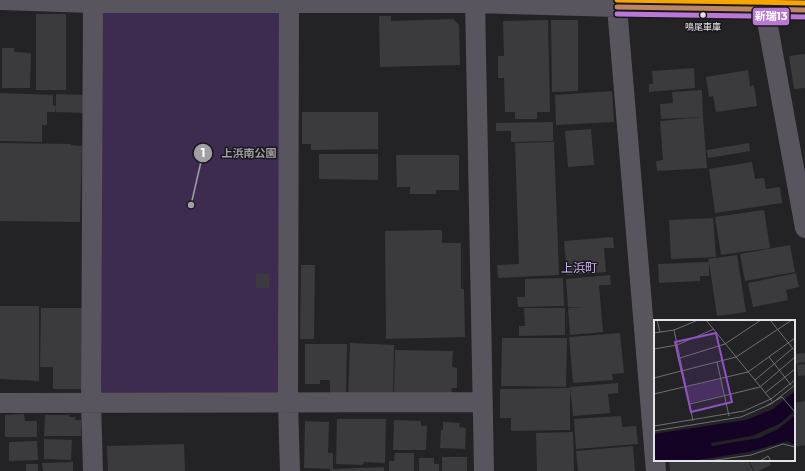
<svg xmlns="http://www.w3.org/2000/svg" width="805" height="471" viewBox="0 0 805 471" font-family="Montserrat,'Noto Sans JP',sans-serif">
  <rect width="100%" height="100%" fill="#232225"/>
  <path fill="#3d2c50" d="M 284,8 L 284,402 L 96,401 L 99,9 Z"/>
  <path fill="#3b3b3d" d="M 36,14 L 66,14 L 66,90 L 36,90 Z
    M 379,16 L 391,16 L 391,21 L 453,19 L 459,25 L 460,65 L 380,67 Z
    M 548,20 L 550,112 L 537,112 L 537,119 L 515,119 L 515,112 L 505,112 L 504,78 L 498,78 L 498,56 L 504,56 L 503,21 Z
    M 551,20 L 578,20 L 578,91 L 552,92 Z
    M 2,48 L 14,48 L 14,52 L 31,53 L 30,88 L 2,88 Z
    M 805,54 L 805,88 L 794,89 L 789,56 Z
    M 694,68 L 695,88 L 649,92 L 649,84 L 653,84 L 652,71 Z
    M 748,70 L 750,86 L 754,85 L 757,106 L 716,112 L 713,96 L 709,97 L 706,77 Z
    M 702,90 L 703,117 L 661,119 L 660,104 L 673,103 L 672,92 Z
    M 612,91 L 614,122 L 556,125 L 555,95 Z
    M 0,93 L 53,95 L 53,105 L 56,106 L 55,112 L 47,112 L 47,125 L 42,125 L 42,142 L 0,141 Z
    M 56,94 L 83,95 L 83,113 L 56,112 Z
    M 302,112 L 378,112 L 378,149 L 311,150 L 311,144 L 302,144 Z
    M 703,117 L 707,168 L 657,171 L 656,161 L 663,160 L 660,121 Z
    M 553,122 L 553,141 L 511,142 L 511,131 L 496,131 L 496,123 Z
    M 591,129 L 594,165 L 568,167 L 565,131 Z
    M 554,142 L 559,275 L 498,278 L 497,265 L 519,264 L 515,143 Z
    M 0,143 L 71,144 L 71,145 L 82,146 L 80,222 L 0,221 Z
    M 749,143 L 750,151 L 708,158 L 707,150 Z
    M 319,154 L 378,154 L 378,180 L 319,179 Z
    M 396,155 L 459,155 L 459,190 L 436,190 L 436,194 L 410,194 L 410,187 L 397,187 Z
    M 752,162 L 755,179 L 764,178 L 766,189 L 780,187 L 782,203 L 715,213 L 709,169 Z
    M 764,210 L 770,248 L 721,255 L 715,217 Z
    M 713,218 L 716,257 L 671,259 L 669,220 Z
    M 442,230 L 442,243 L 461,243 L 461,289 L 464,289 L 465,337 L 386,339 L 385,231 Z
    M 613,237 L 614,248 L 604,248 L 606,272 L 567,275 L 564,241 Z
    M 790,245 L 795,272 L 745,281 L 740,254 Z
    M 737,255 L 746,312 L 717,316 L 709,262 L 709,276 L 700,276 L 700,281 L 659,283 L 658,264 L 709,262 L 708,259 Z
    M 301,265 L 315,265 L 314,339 L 300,339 Z
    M 256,273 L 269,274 L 269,288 L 256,288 Z
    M 796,273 L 799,287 L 786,290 L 788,300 L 753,307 L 748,283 Z
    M 610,275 L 611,285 L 599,285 L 603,332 L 570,335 L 568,308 L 584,307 L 568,307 L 566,279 Z
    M 563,278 L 564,306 L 518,307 L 517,297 L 525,297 L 525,279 Z
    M 0,306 L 39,306 L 39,381 L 0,379 Z
    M 41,308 L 82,308 L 81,389 L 53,389 L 53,367 L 40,367 Z
    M 524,308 L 565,308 L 565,335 L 519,336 L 519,326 L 525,326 Z
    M 620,333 L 624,373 L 612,374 L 613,380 L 573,383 L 569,337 Z
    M 502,338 L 567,338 L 566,387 L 501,386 Z
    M 350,343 L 394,345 L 393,399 L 348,397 Z
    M 305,344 L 347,344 L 346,397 L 330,396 L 330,380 L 320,380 L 320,384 L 305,384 Z
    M 395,350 L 453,351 L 452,367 L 457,368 L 457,388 L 452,388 L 451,401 L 394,399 Z
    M 805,353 L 805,362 L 794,364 L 794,354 Z
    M 805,364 L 805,375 L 798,376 L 797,365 Z
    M 618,383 L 618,393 L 608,394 L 610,413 L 573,416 L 570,387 Z
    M 570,388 L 570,430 L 511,431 L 511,418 L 500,418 L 500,389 Z
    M 805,401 L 805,445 L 794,447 L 794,403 Z
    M 24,414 L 25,421 L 37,421 L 37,437 L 5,437 L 5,415 Z
    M 45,415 L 69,415 L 69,417 L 76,417 L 75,420 L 81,420 L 81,436 L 44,436 Z
    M 621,416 L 622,427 L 636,426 L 638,444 L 576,449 L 574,419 Z
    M 337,419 L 386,419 L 385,463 L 364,462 L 363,465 L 336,464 Z
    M 394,420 L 421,421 L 421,426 L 427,426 L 426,450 L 393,450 Z
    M 305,421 L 329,422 L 328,453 L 333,453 L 333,469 L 384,467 L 384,471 L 330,471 L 330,469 L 304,468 Z
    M 443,422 L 460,423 L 459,427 L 466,428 L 465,449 L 440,448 L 441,430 L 443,430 Z
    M 573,432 L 574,471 L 537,471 L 536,433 Z
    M 44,439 L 72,440 L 71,460 L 44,459 Z
    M 37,441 L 38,460 L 9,461 L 9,442 Z
    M 184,444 L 185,471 L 108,471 L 107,446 Z
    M 633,446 L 635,471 L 578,471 L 576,451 Z
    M 395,453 L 414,453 L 414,471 L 389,471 L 389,461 L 394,461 Z
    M 442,457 L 467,457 L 467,471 L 442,471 Z
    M 419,458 L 434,458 L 434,464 L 439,464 L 439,471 L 419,471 Z
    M 669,460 L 748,460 L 753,471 L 670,471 Z
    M 749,460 L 768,460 L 771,465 L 758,471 L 754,471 Z
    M 73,462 L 73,471 L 43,471 L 42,463 Z
    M 26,464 L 38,464 L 38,471 L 26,471 Z"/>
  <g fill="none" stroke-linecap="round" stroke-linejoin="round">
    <path stroke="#59555e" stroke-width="20" d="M 0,0 L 93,3 L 475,3 L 617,7 L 805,10
      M 289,0 L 288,403 L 290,471
      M 475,0 L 484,471
      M 766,0 L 765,10 L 805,228
      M 617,7 L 656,471
      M 0,403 L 483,402
      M 93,471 L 91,403 L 93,3"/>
    <g stroke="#1a181c" stroke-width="8">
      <path id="bus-1" d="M 617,7 L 805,10"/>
    </g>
    <g stroke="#1a181c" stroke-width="8">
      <path id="bus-2" d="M 617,14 L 805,17"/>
    </g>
    <g stroke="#1a181c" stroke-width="8">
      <path id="bus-3" d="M 617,0 L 805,3"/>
    </g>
    <use href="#bus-1" stroke="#bb8660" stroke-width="5"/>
    <use href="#bus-2" stroke="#ba77d6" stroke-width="5"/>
    <use href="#bus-3" stroke="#f7a600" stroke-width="5"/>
  </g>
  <circle fill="#e3e2e5" stroke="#1a181c" stroke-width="1.5" cx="703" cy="15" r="3.5"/>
  <g text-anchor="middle" stroke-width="3" stroke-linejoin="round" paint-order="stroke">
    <g font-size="9" fill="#e3e2e5" stroke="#1a181c">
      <text x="703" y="30">鳴尾車庫</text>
    </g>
    <g font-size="12" fill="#cfb1f5" stroke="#1a181c">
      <text x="579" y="272">上浜町</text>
    </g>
  </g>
  <g transform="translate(654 320)">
    <rect width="141" height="141" fill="#232225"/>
    <path d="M 67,59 L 70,75 L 36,83 L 32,67 Z" fill="#3d2c50"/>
    <path d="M 141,71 L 141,91 L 125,104 L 98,116 L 57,123 L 58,126 L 105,118 L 124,109 L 141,95 L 141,125 L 133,121 L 95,132 L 37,141 L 0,141 L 0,114 L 92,100 L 119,89 Z" fill="#140325"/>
    <path fill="none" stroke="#706f72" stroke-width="1" d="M 3,0 L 6,12M 52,0 L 118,81M 116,0 L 141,31M 20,10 L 39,101M 0,13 L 20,10 L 44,0M 0,29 L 23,25 L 60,9M 115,37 L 137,65M 26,38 L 71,24 L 107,0M 63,42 L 75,96M 0,58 L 82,37 L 138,0M 101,60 L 139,28M 111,73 L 141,49M 0,74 L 94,52 L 141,18M 36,84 L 106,67 L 141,37M 112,86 L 128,77 L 141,92M 0,106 L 90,91 L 117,79 L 141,60M 0,111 L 87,97 L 117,84 L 141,65M 55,141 L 97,135 L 129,124 L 141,127M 106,141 L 114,136 L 117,141"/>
    <path fill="#9050c7" fill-opacity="0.15" stroke="#9050c7" stroke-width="2" d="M 62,13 L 78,82 L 37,92 L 21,22 Z"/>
    <rect width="141" height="141" fill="none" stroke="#e3e2e5" stroke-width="2"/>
  </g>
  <path fill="none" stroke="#a09fa2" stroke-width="1.5" d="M191 205L203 153"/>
  <g fill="#a09fa2" stroke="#1a181c" stroke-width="1.5">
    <circle cx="191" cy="205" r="4"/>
    <circle cx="203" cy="153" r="10"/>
  </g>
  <g font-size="12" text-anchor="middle" font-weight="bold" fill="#fff">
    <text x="203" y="157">1</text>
  </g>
  <g font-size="11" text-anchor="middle" font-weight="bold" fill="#a09fa2" stroke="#1a181c" stroke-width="3" stroke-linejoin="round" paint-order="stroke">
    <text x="249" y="157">上浜南公園</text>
  </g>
  <rect stroke="#1a181c" stroke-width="1.5" x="752" y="7" width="38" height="19" rx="4" fill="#ba77d6"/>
  <g font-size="11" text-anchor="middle" font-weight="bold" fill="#fff">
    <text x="771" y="20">新瑞13</text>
  </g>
</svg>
